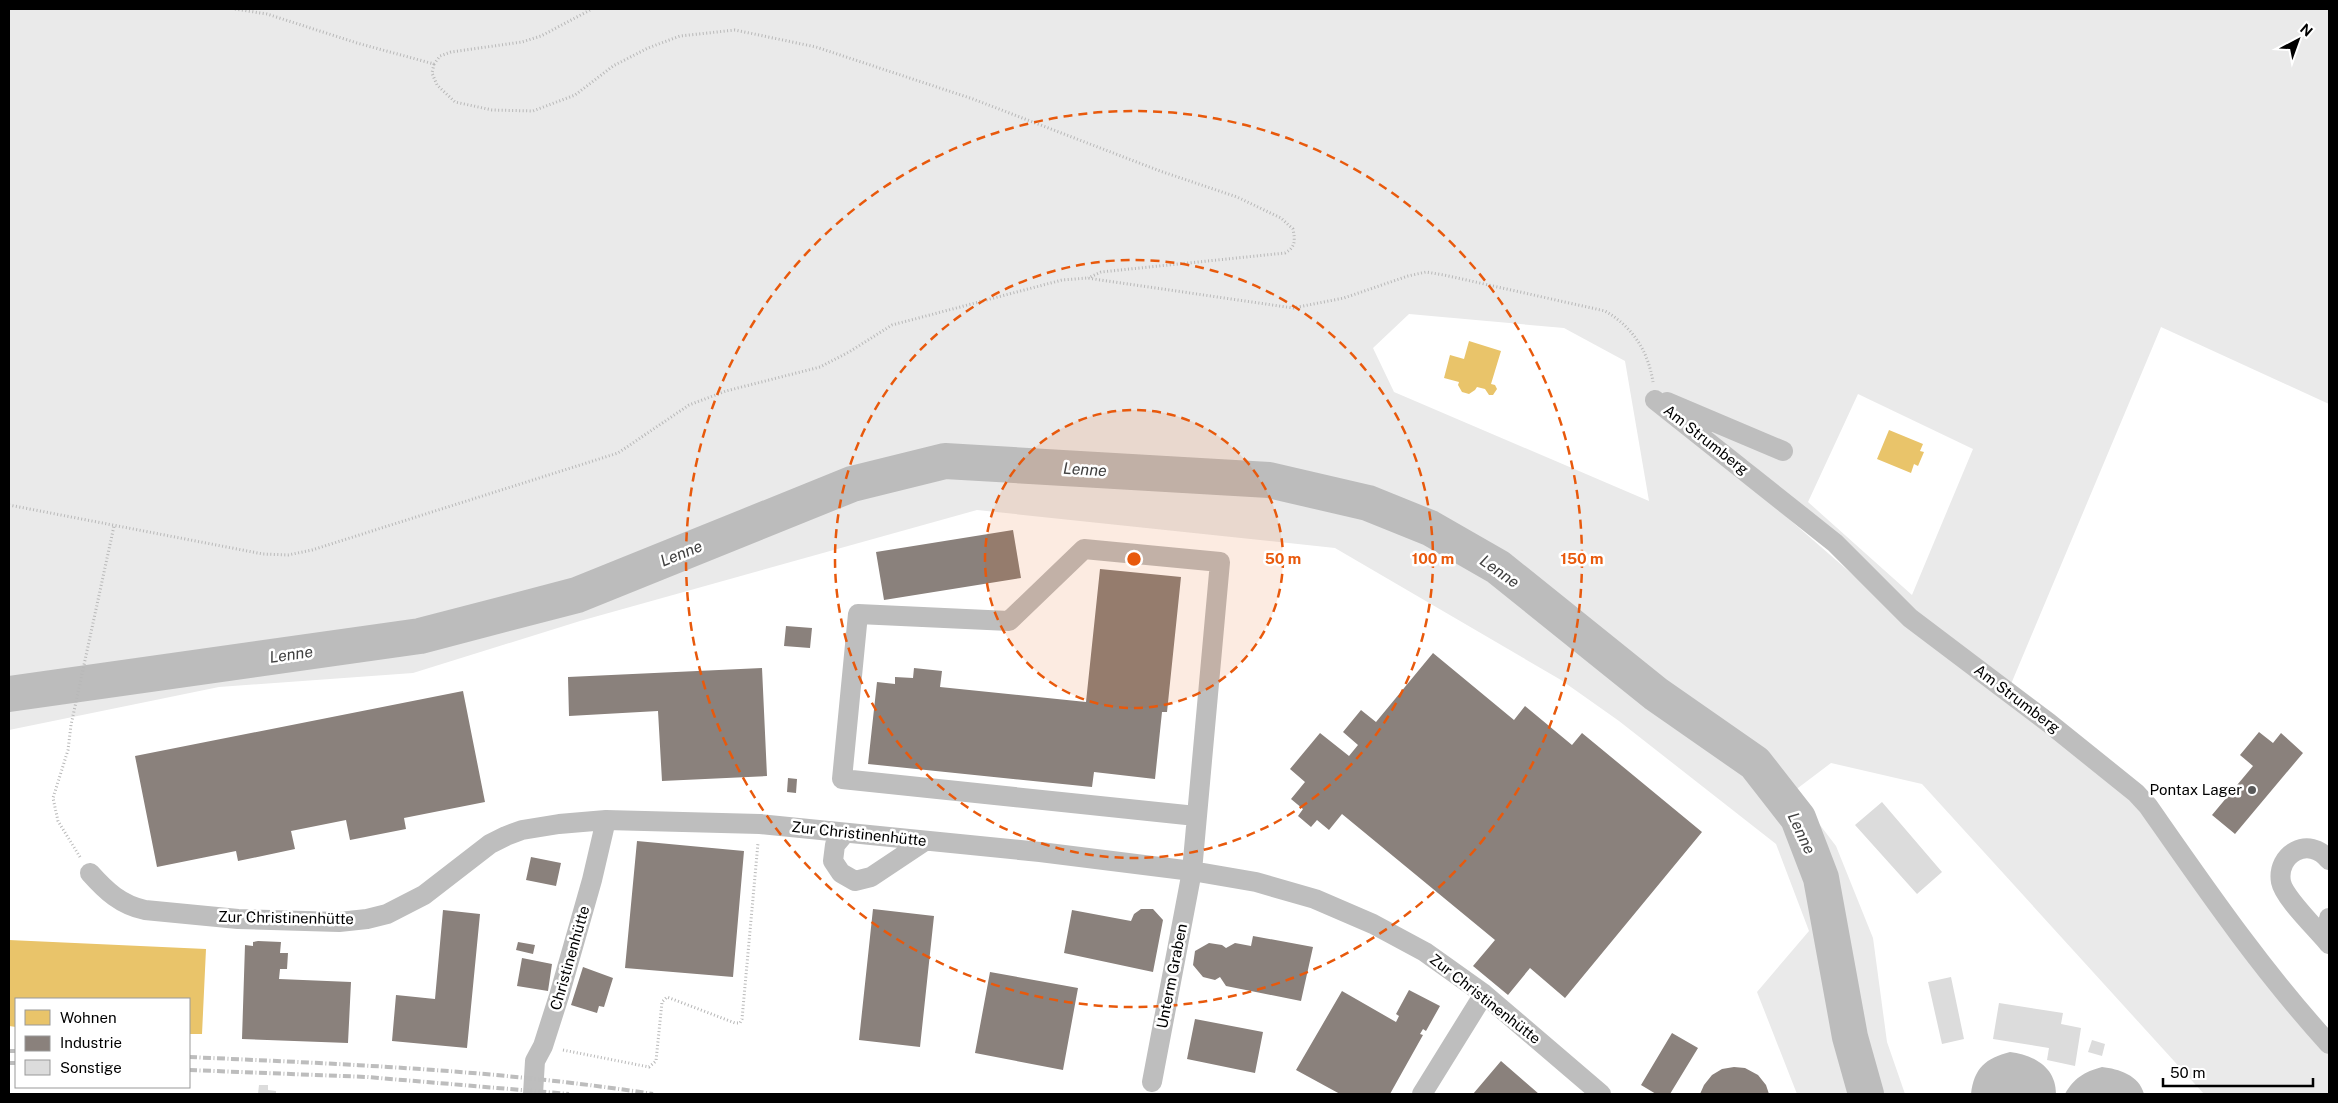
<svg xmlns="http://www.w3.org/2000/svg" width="2338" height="1103" viewBox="0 0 2338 1103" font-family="'Public Sans',sans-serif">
  <rect width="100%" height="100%" fill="#fff"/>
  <path fill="#eaeaea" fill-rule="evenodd" d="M 9,9 L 2329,9 L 2329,404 L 2161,327 L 2011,684 L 1939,632 L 1747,460 L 1736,473 L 1930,642 L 2142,807 L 2232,937 L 2329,1055 L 2329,1094 L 2204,1094 L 1922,784 L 1831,763 L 1794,791 L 1836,846 L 1873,938 L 1887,1042 L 1905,1094 L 1797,1094 L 1757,992 L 1809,931 L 1776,844 L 1619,721 L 1561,680 L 1335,548 L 977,510 L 580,621 L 413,673 L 219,687 L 9,730 ZM 1409,314 L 1564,328 L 1625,361 L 1649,501 L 1394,392 L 1373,348 ZM 1858,394 L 1973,449 L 1912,595 L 1808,502 Z"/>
  <path fill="#bcbcbc" d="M 2010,1052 C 2034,1055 2056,1067 2056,1094 L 1971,1094 C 1974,1068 1986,1058 2010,1052 Z
    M 2102,1067 C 2119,1069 2139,1075 2144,1094 L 2065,1094 C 2074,1078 2084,1072 2102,1067 Z"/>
  <path fill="#e9c46a" d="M 1469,341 L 1501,351 L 1491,384 L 1495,385 L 1497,389 L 1493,395 L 1489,395 L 1485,389 L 1477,387 L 1475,390 L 1469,394 L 1462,392 L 1458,385 L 1459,382 L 1444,378 L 1450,355 L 1464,359 Z
    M 1889,430 L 1923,444 L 1920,451 L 1924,452 L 1918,466 L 1914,464 L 1911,473 L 1877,459 Z
    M 9,940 L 206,949 L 202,1034 L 189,1034 L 189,999 L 16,999 L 16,1027 L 9,1026 Z"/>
  <path fill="#8a817c" d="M 1013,530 L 1021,578 L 884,600 L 876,552 Z
    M 1100,569 L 1181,577 L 1167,712 L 1162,712 L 1155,779 L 1094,772 L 1092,787 L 868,764 L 877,682 L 895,684 L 895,677 L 913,678 L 914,668 L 942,671 L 940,687 L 1086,702 Z
    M 786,626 L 812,628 L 810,648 L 784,646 Z
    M 1433,653 L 1514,720 L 1525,706 L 1572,745 L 1582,733 L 1702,832 L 1565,998 L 1530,968 L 1508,995 L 1473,966 L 1495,940 L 1342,814 L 1329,830 L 1317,820 L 1311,827 L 1298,816 L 1303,809 L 1291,799 L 1305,782 L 1290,769 L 1320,733 L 1349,756 L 1358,745 L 1343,732 L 1361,710 L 1376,722 Z
    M 762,668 L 767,776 L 662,781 L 658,711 L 569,716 L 568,677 Z
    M 463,691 L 485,802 L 404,818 L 406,829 L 350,840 L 346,820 L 291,831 L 295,849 L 238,861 L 236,851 L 157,867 L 135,756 Z
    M 2259,732 L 2273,743 L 2281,733 L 2303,753 L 2235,834 L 2212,815 L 2253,766 L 2240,755 Z
    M 788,778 L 797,779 L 796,793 L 787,792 Z
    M 637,841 L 744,851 L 733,977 L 625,968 Z
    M 531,857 L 561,863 L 556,886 L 526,880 Z
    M 873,909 L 934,916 L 920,1047 L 859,1040 Z
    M 1141,909 L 1153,909 L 1163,920 L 1153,972 L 1064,953 L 1072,910 L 1131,921 L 1134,914 Z
    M 443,910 L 480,914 L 467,1048 L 392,1041 L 396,995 L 435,999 Z
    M 1253,936 L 1313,947 L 1301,1001 L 1226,986 L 1220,977 L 1215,980 L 1203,977 L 1193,965 L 1195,951 L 1209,943 L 1222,945 L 1226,948 L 1235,943 L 1251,946 Z
    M 258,941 L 281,942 L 280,953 L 288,953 L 287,969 L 280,969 L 279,979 L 351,982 L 348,1043 L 242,1039 L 245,945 L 253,946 L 253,942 Z
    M 518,942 L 535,945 L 533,954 L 516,950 Z
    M 522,958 L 552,964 L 548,991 L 517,986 Z
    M 583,967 L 613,978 L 604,1007 L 599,1006 L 597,1013 L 571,1005 Z
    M 990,972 L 1078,988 L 1063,1070 L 975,1053 Z
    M 1409,990 L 1440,1006 L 1426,1031 L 1423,1029 L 1420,1034 L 1423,1035 L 1390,1094 L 1340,1094 L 1296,1070 L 1342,991 L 1396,1022 L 1399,1016 L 1396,1014 Z
    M 1195,1019 L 1263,1032 L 1255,1073 L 1187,1059 Z
    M 1672,1033 L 1698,1048 L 1670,1094 L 1656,1094 L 1641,1085 Z
    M 1501,1061 L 1539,1094 L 1473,1094 Z
    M 1734,1067 L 1745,1068 L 1758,1075 L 1766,1085 L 1769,1094 L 1700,1094 L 1704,1085 L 1712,1075 L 1722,1069 Z"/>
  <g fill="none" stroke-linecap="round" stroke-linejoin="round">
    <path stroke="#bcbcbc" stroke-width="36" d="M 9,694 L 420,636 L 577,595 L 852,484 L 945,461 L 1269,480 L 1368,503 L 1430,528 L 1498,567 L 1656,694 L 1755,763 L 1798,818 L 1821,878 L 1850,1037 L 1866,1094"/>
  </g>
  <path fill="#dcdcdc" d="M 1882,802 L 1942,872 L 1917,894 L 1855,825 Z
    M 1951,977 L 1964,1039 L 1942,1044 L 1928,982 Z
    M 1999,1003 L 2063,1013 L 2061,1024 L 2081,1028 L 2075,1066 L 2047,1060 L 2049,1048 L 1993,1039 Z
    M 2092,1040 L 2105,1044 L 2102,1056 L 2088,1052 Z
    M 259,1085 L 268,1085 L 268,1090 L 276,1091 L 276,1094 L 258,1094 Z"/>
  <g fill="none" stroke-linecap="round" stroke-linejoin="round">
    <path stroke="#b8b8b8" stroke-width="3" stroke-dasharray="1 2.5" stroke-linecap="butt" d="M 235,9 L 267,14 L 357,43 L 434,64 L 440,56 L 451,52 L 522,42 L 541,36 L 592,9
      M 434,64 L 432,73 L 437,85 L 455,102 L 492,110 L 533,111 L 575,95 L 613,66 L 648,48 L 680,36 L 735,30 L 816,47 L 973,99 L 1160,171 L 1237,197 L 1281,218 L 1293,229 C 1295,240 1296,247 1285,253 L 1101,272 L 1088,278
      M 9,505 L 263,554 L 288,555 L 312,550 L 618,453 L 689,405 L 726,391 L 820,367 L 849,352 L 892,325 L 1062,280 L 1087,278 L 1293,308 L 1344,298 L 1408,276 L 1426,272 L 1444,275 L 1605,311 C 1633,327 1648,351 1653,382
      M 80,857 L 58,821 L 53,798 L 68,750 L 71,725 L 114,526
      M 563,1050 L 649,1067 L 656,1061 L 662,1002 L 667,997 L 735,1023 L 740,1023 L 742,1019 L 758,843"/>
    <path stroke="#bebebe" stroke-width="20" d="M 1655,400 L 1835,543 L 1910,618 L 2049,723 L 2136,793 L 2148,806 C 2206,889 2260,968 2329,1044
      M 1667,402 L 1783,451
      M 845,833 L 835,845 L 833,861 L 841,873 L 855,881 L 871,877 L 925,841
      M 2329,860 C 2309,835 2276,854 2281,882 C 2284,898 2318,930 2329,944
      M 90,873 C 106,891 121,905 145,910 L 238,919 L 339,922 L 367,919 L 387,914 L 424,895 L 490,844 L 506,836 L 522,830 L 559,824 L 606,820 L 760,824 L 1040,852 L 1192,871 L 1256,882 L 1315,899 L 1373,924 L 1425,952 L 1484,994 L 1601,1094
      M 2327,941 L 2329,918
      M 1152,1082 L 1192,871 L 1220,562 L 1084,549 L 1009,621 L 858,614 L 842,779 L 1196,816
      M 533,1094 L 535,1061 L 543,1046 L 559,996 L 592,880 L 606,820
      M 1422,1094 L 1484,994"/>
    <path stroke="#bdbdbd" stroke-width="4" stroke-dasharray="8 2.5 1 2.5" stroke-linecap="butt" d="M 9,1051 L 16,1051
      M 189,1057 C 344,1064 499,1070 653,1094
      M 9,1063 L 16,1063
      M 189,1070 L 367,1077 L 569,1094"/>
  </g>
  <circle cx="1134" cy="559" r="149" fill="#e8590c" fill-opacity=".12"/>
  <g fill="none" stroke="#e8590c" stroke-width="2.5" stroke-dasharray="9 6">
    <circle cx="1134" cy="559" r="149"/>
    <circle cx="1134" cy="559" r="299"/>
    <circle cx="1134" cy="559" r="448"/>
  </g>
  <circle fill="#595959" stroke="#fff" stroke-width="2" cx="2252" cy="790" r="5"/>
  <g text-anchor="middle" stroke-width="5" stroke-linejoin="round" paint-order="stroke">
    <g font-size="15" fill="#000" stroke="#fff">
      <text transform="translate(1706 440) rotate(38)" y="5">Am Strumberg</text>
      <text transform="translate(2017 699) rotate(37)" y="5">Am Strumberg</text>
      <text transform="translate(859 834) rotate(6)" y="5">Zur Christinenhütte</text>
      <text transform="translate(286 918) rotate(1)" y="5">Zur Christinenhütte</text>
      <text transform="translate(570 958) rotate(-74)" y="5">Christinenhütte</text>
      <text transform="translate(1172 976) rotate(-79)" y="5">Unterm Graben</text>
      <text transform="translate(1485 999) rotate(38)" y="5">Zur Christinenhütte</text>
    </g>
    <g font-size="15" fill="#000" stroke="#fff" text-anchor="end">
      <text x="2242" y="795">Pontax Lager</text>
    </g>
    <g font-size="16" font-style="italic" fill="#404040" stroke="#fff">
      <text transform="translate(1085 469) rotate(3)" y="6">Lenne</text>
      <text transform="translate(681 553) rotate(-22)" y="6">Lenne</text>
      <text transform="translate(1500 571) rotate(35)" y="6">Lenne</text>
      <text transform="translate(291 654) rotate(-8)" y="6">Lenne</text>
      <text transform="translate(1802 833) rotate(65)" y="6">Lenne</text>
    </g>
  </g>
  <circle cx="1134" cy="559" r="8" fill="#e8590c" stroke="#fff" stroke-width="2.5"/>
  <g font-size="15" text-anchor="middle" font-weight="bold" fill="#e8590c" stroke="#fff" stroke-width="5" stroke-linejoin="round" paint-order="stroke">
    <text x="1283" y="564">50 m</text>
    <text x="1433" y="564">100 m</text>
    <text x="1582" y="564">150 m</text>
  </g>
  <rect width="2338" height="1103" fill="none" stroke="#000000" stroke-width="20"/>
  <rect x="15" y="998" width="175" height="90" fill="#ffffff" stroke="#999999"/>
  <rect x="25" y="1010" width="25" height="15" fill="#e9c46a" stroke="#999999"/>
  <text x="60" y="1023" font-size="15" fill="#000000">Wohnen</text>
  <rect x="25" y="1036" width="25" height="15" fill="#8a817c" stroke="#999999"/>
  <text x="60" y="1048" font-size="15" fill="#000000">Industrie</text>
  <rect x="25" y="1060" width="25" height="15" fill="#dcdcdc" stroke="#999999"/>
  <text x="60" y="1073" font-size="15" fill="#000000">Sonstige</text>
  <g transform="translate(2298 40) rotate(41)" stroke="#ffffff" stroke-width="4" paint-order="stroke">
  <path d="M0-4L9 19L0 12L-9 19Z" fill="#000000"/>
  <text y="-8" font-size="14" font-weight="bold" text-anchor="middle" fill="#000000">N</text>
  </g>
  <path d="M2163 1078v8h150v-8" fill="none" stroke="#000000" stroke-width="2.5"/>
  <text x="2170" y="1078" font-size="15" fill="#000000" stroke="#ffffff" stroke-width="4" paint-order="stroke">50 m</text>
</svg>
